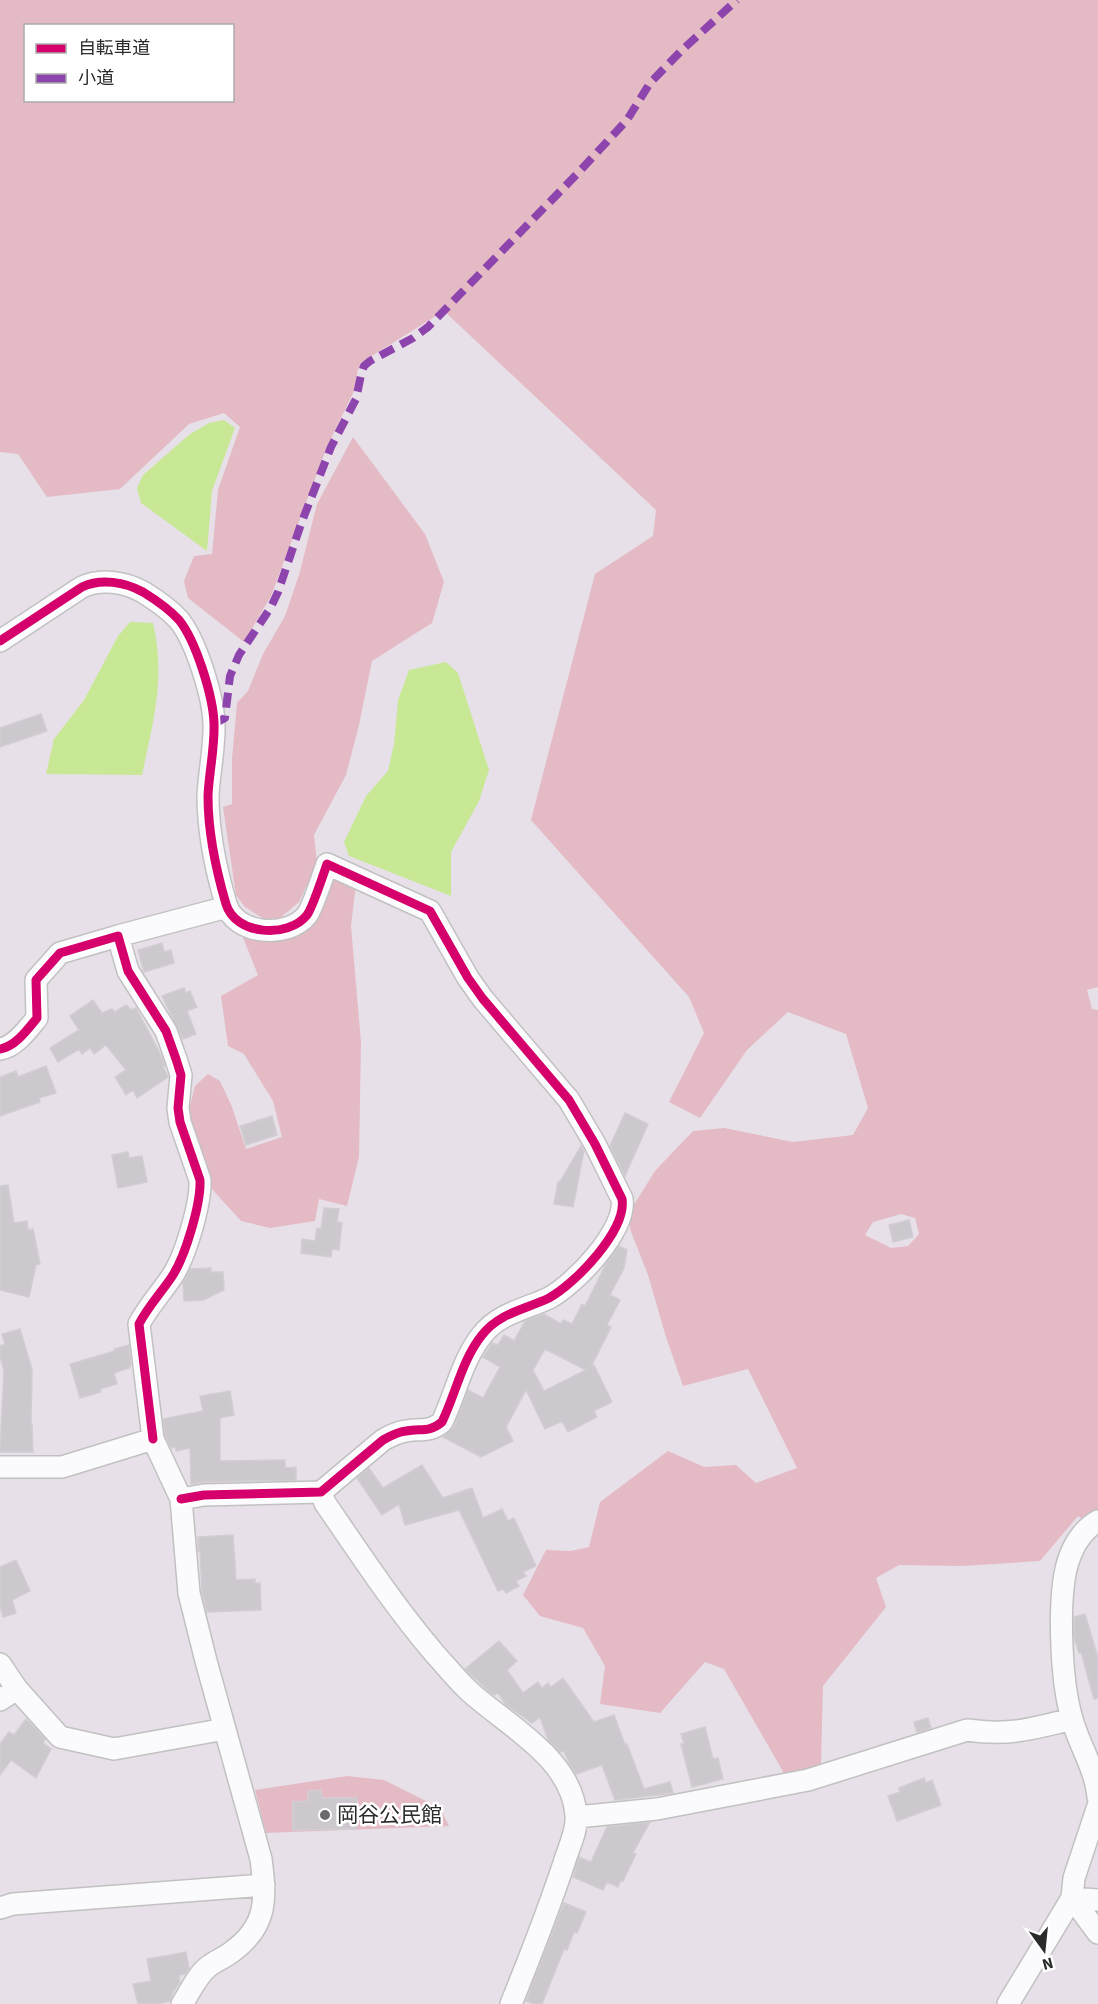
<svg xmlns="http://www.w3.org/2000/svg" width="1098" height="2004" viewBox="0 0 1098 2004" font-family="'Source Sans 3','Noto Sans JP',sans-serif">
  <rect width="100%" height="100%" fill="#e7e0e8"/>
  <path fill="#e4bac5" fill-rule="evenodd" d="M 0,0 L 1098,0 L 1098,987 L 1087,990 L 1092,1009 L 1098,1010 L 1098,1531 L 1078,1516 L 1040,1561 L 962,1566 L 899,1565 L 876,1578 L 886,1607 L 823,1686 L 821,1765 L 785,1775 L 724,1669 L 705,1662 L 660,1713 L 600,1704 L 605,1666 L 583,1628 L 540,1616 L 523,1595 L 546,1550 L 571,1551 L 589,1547 L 600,1502 L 668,1451 L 704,1467 L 736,1465 L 756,1483 L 797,1468 L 748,1369 L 683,1386 L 666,1337 L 648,1275 L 630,1229 L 630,1211 L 655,1171 L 693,1131 L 724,1128 L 793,1142 L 853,1135 L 868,1108 L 846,1034 L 788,1012 L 747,1050 L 700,1118 L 669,1102 L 704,1033 L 689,997 L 531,820 L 595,574 L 653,536 L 656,510 L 444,311 L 370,357 L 358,369 L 354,391 L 327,447 L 271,596 L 244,642 L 188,598 L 184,581 L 194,556 L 212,554 L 218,490 L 240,427 L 224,413 L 189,424 L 120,489 L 47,497 L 18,454 L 0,452 ZM 26,26 L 232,26 L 232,100 L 26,100 ZM 901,1214 L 915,1218 L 919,1234 L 908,1246 L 891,1248 L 865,1235 L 873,1222 Z
    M 353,437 L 425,534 L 444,582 L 432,623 L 372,661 L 359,725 L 346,775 L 314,835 L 317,863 L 299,902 L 280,918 L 264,919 L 245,907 L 236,895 L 223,807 L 232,804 L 232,759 L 237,703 L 248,691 L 263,654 L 285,616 L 299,575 L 317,504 Z
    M 332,874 L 356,884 L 351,926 L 361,1042 L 359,1157 L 347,1206 L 319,1199 L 315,1221 L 270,1228 L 241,1221 L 211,1188 L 188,1113 L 195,1086 L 208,1074 L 220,1081 L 232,1107 L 246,1149 L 282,1137 L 273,1101 L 244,1054 L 228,1046 L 221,996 L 258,975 L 242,935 L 261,938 L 291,937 Z
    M 347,1776 L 384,1780 L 432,1804 L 443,1814 L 449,1826 L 266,1833 L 255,1790 Z"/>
  <path fill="#c8e896" d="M 224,420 L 235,428 L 212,491 L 207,551 L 141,503 L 137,488 L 143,475 L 190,434 L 209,423 Z
    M 130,622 L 153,623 C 166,679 153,721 142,775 L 46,774 L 54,739 L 84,700 L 118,636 Z
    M 446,662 L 458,673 L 489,770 L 479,801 L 451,852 L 451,896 L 349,856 L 344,842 L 366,796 L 388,771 L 394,744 L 398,700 L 409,670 Z"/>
  <path fill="#ccc8ce" stroke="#d2cdd3" stroke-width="1.5" fill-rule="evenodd" d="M 41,714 L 47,731 L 0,747 L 0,728 Z
    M 162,943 L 164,952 L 171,950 L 174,963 L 144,972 L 138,950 Z
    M 184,988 L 186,993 L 190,991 L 197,1007 L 187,1011 L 196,1034 L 183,1039 L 162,996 Z
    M 93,1000 L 102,1013 L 112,1009 L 115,1012 L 126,1005 L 131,1010 L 136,1008 L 162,1057 L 165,1066 L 163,1067 L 168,1077 L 137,1098 L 133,1090 L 126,1095 L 115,1077 L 126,1070 L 106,1045 L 94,1054 L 90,1048 L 82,1054 L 79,1049 L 58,1062 L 50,1048 L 79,1030 L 70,1016 Z
    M 46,1066 L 56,1093 L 39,1098 L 40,1102 L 0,1116 L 0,1077 L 16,1071 L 18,1077 Z
    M 625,1113 L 648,1124 L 625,1176 L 610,1146 Z
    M 272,1116 L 277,1135 L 246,1145 L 240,1126 Z
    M 581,1146 L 584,1151 L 573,1207 L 554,1204 L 558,1182 L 560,1182 Z
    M 128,1152 L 129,1158 L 142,1156 L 147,1182 L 118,1188 L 112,1155 Z
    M 8,1185 L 14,1223 L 27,1221 L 28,1230 L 33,1229 L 40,1264 L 36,1265 L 29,1297 L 0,1290 L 0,1186 Z
    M 324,1208 L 339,1209 L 337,1222 L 342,1223 L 339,1250 L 332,1249 L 331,1257 L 301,1253 L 302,1239 L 315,1241 L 317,1228 L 321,1229 Z
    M 909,1220 L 913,1237 L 893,1242 L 889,1225 Z
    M 619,1246 L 627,1250 L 624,1268 L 610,1295 L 620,1300 L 607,1325 L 611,1327 L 591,1367 L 594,1365 L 612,1402 L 594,1411 L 597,1417 L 568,1432 L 562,1421 L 545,1429 L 526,1390 L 506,1427 L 513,1441 L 481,1457 L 443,1437 L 454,1427 L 468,1390 L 483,1398 L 500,1367 L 483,1357 L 492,1343 L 498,1345 L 504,1335 L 514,1341 L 525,1321 L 544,1314 L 561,1324 L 563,1320 L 572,1324 L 582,1304 L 585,1306 L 606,1264 ZM 545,1349 L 586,1370 L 544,1391 L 533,1370 Z
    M 211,1268 L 211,1272 L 223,1272 L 224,1290 L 203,1300 L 184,1301 L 183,1283 L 190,1269 Z
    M 20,1329 L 32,1369 L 31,1425 L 32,1425 L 33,1452 L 0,1452 L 4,1370 L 0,1357 L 0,1346 L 5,1344 L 2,1334 Z
    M 129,1345 L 131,1365 L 129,1368 L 114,1373 L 117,1384 L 100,1389 L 101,1392 L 80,1398 L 70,1364 L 115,1351 L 114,1349 Z
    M 230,1391 L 234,1415 L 220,1418 L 220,1461 L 285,1460 L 285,1468 L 296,1467 L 296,1480 L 204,1482 L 191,1484 L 190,1448 L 176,1451 L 176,1447 L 171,1448 L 165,1435 L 163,1419 L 203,1411 L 200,1396 Z
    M 422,1465 L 443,1498 L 472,1488 L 483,1518 L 502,1509 L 508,1521 L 514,1518 L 536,1566 L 523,1572 L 526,1576 L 516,1581 L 519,1586 L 506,1593 L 503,1589 L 498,1591 L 459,1510 L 405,1525 L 399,1504 L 382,1515 L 357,1478 L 369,1468 L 383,1488 Z
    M 233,1535 L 236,1580 L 255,1579 L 255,1583 L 260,1583 L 261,1610 L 207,1612 L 202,1592 L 200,1551 L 198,1551 L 198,1537 Z
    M 16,1560 L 30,1591 L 12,1600 L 16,1613 L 3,1617 L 0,1606 L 0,1567 Z
    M 1085,1614 L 1098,1658 L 1098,1698 L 1094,1699 L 1081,1652 L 1079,1653 L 1074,1638 L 1074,1617 Z
    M 499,1641 L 517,1661 L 507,1670 L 523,1693 L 538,1682 L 542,1688 L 548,1683 L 551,1687 L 563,1678 L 594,1722 L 614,1715 L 625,1745 L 627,1744 L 644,1789 L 670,1782 L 673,1793 L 615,1800 L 602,1765 L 576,1774 L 569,1763 L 564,1751 L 560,1752 L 548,1740 L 540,1717 L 532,1723 L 506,1705 L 498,1693 L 495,1695 L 492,1694 L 465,1669 Z
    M 928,1718 L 931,1728 L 917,1732 L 914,1722 Z
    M 26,1719 L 45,1739 L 43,1743 L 51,1749 L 36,1778 L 11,1760 L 0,1775 L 0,1744 L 9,1732 L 14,1735 Z
    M 705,1727 L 713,1759 L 718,1758 L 723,1779 L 692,1787 L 681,1744 L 684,1744 L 681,1734 Z
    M 924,1778 L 926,1783 L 932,1780 L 941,1805 L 897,1821 L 888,1796 L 900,1792 L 899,1788 Z
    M 321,1790 L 322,1798 L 357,1798 L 357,1829 L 293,1830 L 293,1802 L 308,1801 L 308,1791 Z
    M 650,1822 L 633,1853 L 636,1854 L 623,1881 L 621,1880 L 618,1887 L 607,1882 L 603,1890 L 573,1877 L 579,1857 L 591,1862 L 607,1827 Z
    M 564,1903 L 586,1912 L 577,1933 L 574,1932 L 567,1950 L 564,1949 L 542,2004 L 534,2004 L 526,2001 Z
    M 186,1952 L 189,1968 L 185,1974 L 179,1975 L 180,1982 L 173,1992 L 170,2001 L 157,2004 L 138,2004 L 133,1984 L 151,1981 L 147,1959 Z"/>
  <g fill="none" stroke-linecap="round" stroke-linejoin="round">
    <g stroke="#c2c1c2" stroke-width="24">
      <path id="minor" d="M 0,641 L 82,587 C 101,578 125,582 143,592 C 156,600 169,609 179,620 C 196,641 213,696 214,723 C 215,747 209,772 208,796 C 208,831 216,870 226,904 C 235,935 288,939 307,915 C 313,907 323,875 327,864 L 430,911 L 468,978 L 483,999 L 569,1100 L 595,1144 L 622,1199 C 627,1230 575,1284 549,1298 C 526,1309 499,1313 482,1335 C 462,1360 456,1393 442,1422 C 429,1433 421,1428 406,1431 C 397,1432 390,1436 383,1440 L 321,1492 L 204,1495 L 181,1499
        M 118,936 L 227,907
        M 0,1049 C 15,1047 28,1029 37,1018 L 36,980 L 60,953 L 118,936 L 128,971 L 166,1031 L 176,1059 L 181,1075 L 178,1108 L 180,1122 L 200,1180 C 201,1204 185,1258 171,1278 C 160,1294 148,1307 139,1324 L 153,1439
        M 0,1467 L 62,1467 L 153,1439 L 181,1499 L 189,1593 L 206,1661 L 261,1859 C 266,1898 268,1925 233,1951 C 226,1957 217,1960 209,1966 C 197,1975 190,1992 182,2004
        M 321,1492 L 325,1503 C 360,1554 394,1606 435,1654 C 446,1666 457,1680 469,1691 C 506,1725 572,1758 576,1815 C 578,1830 568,1849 564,1863 C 548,1911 530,1957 511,2004
        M 1098,1521 C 1085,1528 1075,1542 1070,1556 C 1056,1591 1061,1682 1072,1719 C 1079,1745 1096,1770 1098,1797
        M 0,1664 L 17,1689
        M 0,1700 L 17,1689 L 60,1737 L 114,1749 L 225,1729
        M 1098,1806 L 1074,1878 L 1072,1898 L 1098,1933
        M 577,1817 L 657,1809 L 808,1780 L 967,1730 C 1009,1736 1032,1729 1072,1719
        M 0,1908 L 13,1904 L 264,1885
        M 1008,2004 L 1072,1898 L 1098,1900"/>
    </g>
    <use href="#minor" stroke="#fbfafc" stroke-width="21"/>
    <path stroke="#8e44ad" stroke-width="8" stroke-dasharray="15 8" stroke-linecap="butt" d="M 214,724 L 225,718 L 230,676 L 239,655 L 271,607 L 278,592 L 301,524 L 331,447 L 356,399 L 361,375 L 364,366 L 370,361 L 413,338 L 428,327 L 578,173 L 627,120 L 650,83 L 682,50 L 737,0"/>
    <g stroke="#fff" stroke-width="13">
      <path id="cycleway" d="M 0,641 L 82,587 C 101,578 125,582 143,592 C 156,600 169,609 179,620 C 196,641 213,696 214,723 C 215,747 209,772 208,796 C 208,831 216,870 226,904 C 235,935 288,939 307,915 C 313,907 323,875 327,864 L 430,911 L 468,978 L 483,999 L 569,1100 L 595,1144 L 622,1199 C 627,1230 575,1284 549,1298 C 526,1309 499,1313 482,1335 C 462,1360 456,1393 442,1422 C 429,1433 421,1428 406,1431 C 397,1432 390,1436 383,1440 L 321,1492 L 204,1495 L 181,1499
        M 0,1049 C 15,1047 28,1029 37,1018 L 36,980 L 60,953 L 118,936 L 128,971 L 166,1031 L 176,1059 L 181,1075 L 178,1108 L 180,1122 L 200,1180 C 201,1204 185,1258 171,1278 C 160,1294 148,1307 139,1324 L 153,1439"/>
    </g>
    <use href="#cycleway" stroke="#d6006c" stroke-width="9"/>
  </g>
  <circle fill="#6d6a6d" stroke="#fff" stroke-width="2" cx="325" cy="1815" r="6"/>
  <g text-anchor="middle" stroke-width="5" stroke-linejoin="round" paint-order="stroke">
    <g font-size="21" fill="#2b2b2b" stroke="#fff" text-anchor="start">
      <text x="337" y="1822">岡谷公民館</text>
    </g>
  </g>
  <rect x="24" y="24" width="210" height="78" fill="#ffffff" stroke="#aaaaaa" stroke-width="1.5"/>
  <rect x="36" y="44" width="30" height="9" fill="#d6006c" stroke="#aaaaaa" stroke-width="1.5"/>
  <text x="78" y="54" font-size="18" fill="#2b2b2b">自転車道</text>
  <rect x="36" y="74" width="30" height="9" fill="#8e44ad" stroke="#aaaaaa" stroke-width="1.5"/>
  <text x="78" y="84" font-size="18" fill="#2b2b2b">小道</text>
  <g transform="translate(1044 1950) rotate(165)" stroke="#ffffff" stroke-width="4.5" paint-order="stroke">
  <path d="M0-4.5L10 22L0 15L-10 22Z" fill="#2b2b2b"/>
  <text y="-9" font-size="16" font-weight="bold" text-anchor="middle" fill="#2b2b2b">N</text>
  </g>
</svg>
